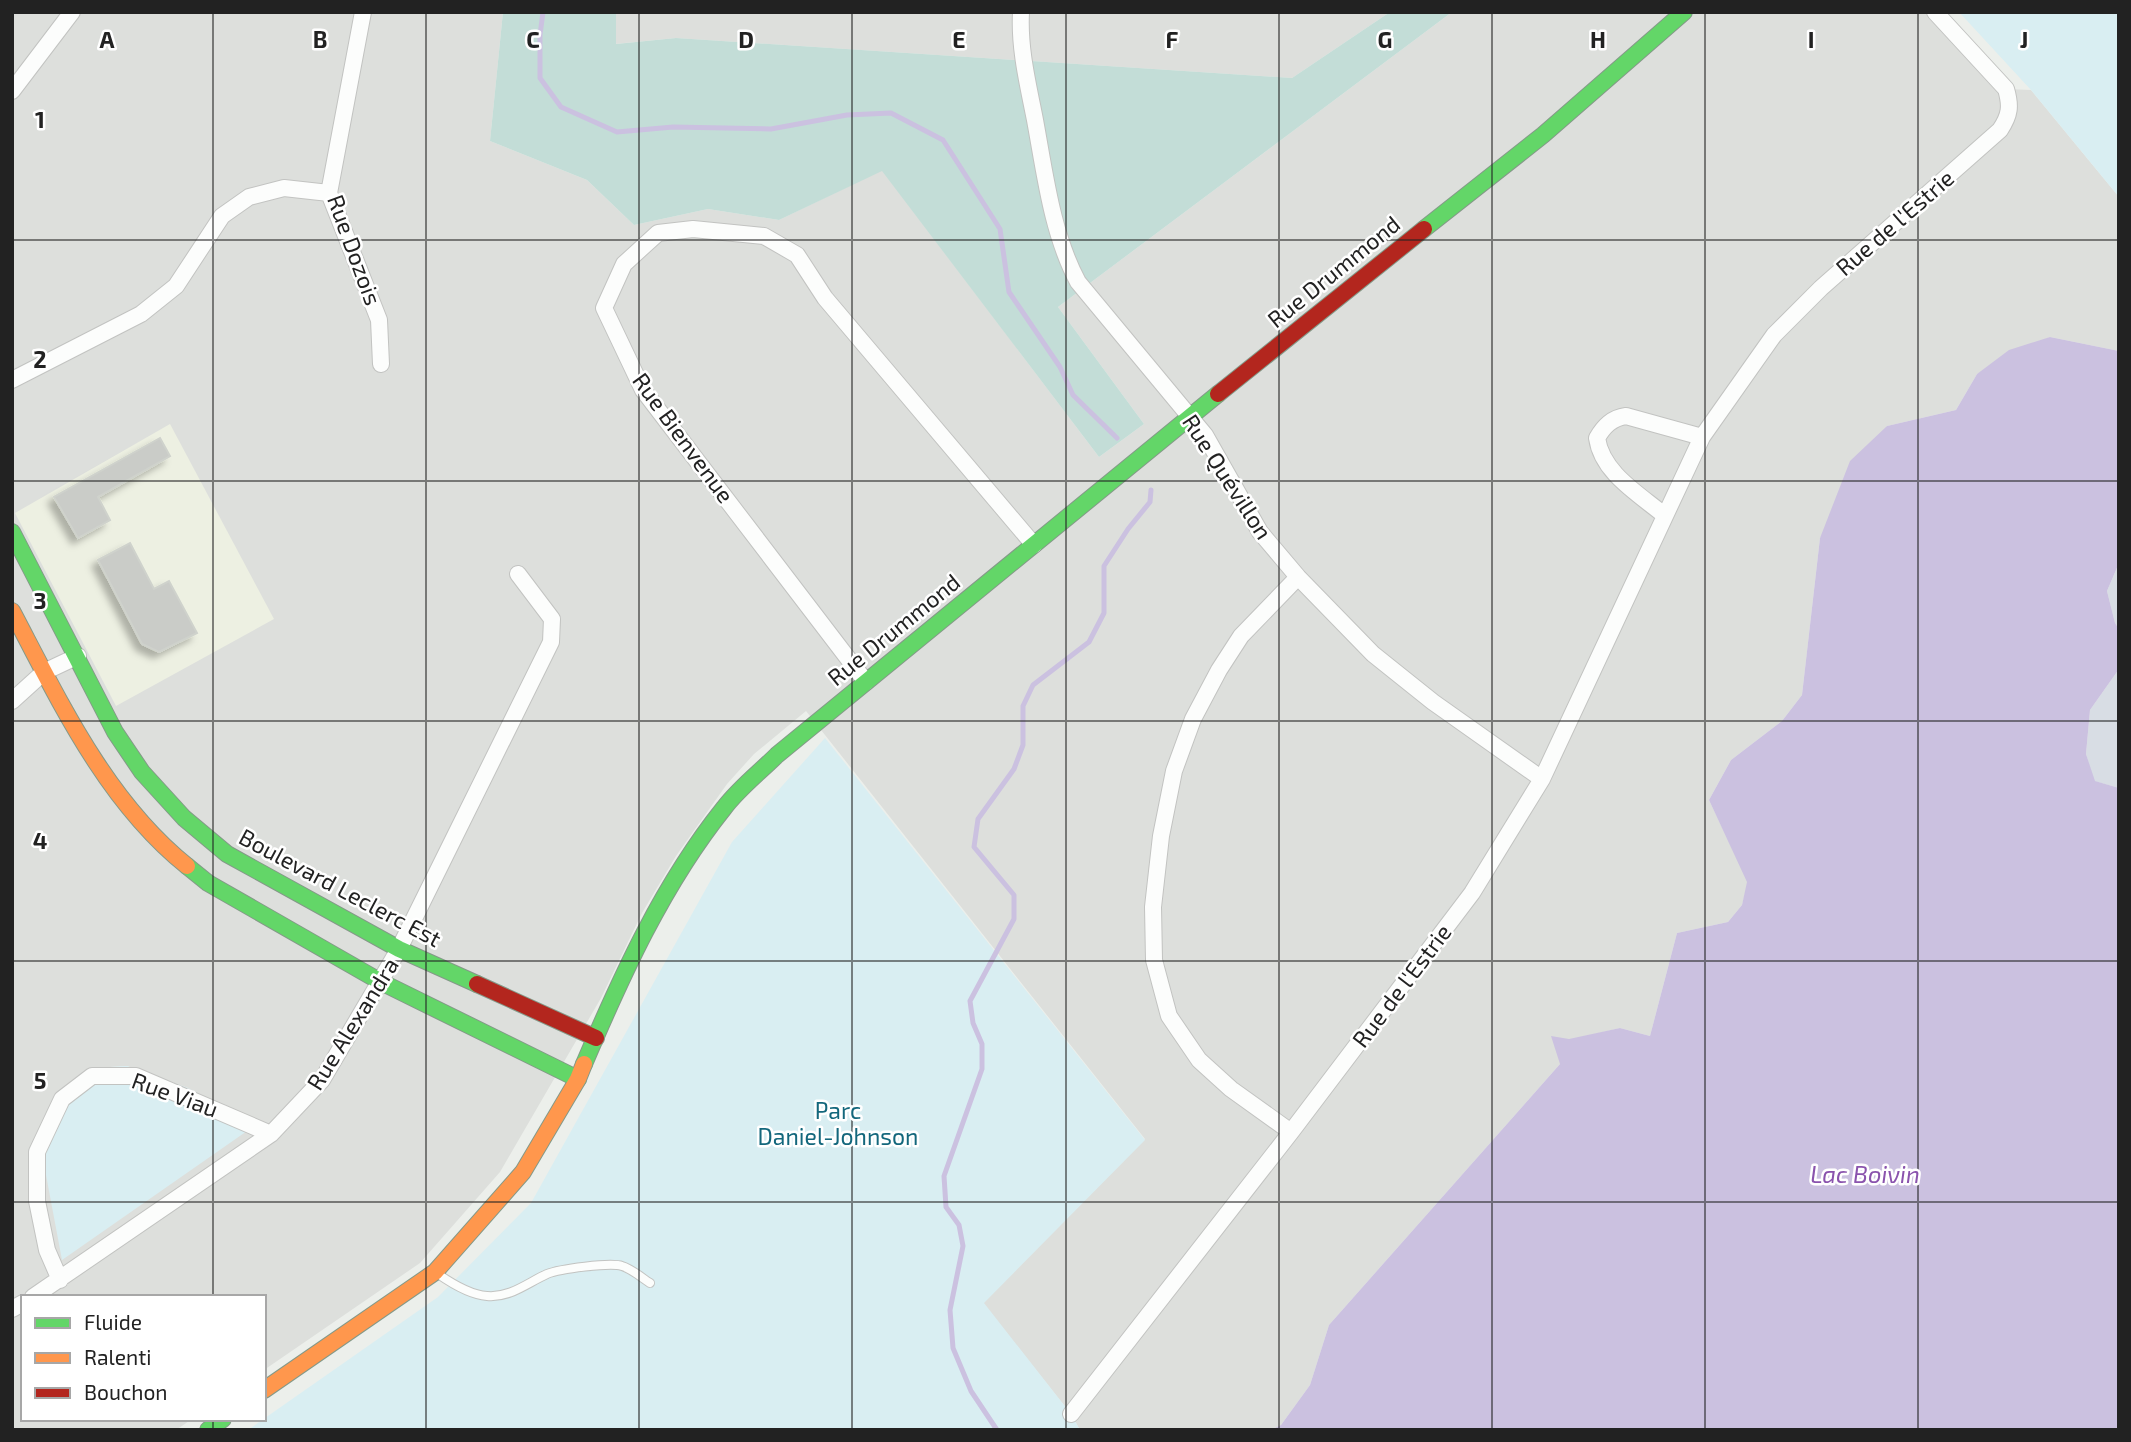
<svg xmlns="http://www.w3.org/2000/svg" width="2131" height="1442" viewBox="0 0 2131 1442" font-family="'Exo 2',sans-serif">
  <defs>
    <filter id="shadow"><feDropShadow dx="-6" dy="6" stdDeviation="3.5" flood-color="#0004"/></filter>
  </defs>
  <rect width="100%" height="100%" fill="#ecefeb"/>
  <path fill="#dddfdc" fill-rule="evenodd" d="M 12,12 L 503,12 L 490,141 L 587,180 L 634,225 L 708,209 L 779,220 L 882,170 L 1099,457 L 1144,424 L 1058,307 L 1452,12 L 1935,12 L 2006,89 L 2031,90 L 2119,197 L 2119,351 L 2050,337 L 1977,374 L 1956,410 L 1887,426 L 1820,538 L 1802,695 L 1782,721 L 1731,760 L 1709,800 L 1748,882 L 1742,905 L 1728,922 L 1677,933 L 1650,1036 L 1620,1028 L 1569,1040 L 1560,1064 L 1329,1325 L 1310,1385 L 1281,1425 L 1271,1430 L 1080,1430 L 1071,1414 L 983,1303 L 1145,1139 L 806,711 L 754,754 L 727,784 L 676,856 L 642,913 L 601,998 L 500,1172 L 420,1263 L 264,1370 L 264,1297 L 23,1297 L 23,1419 L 192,1419 L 176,1430 L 12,1430 ZM 127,1066 L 188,1088 L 93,1068 Z
    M 616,12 L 1390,12 L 1292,78 L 676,38 L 615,44 Z"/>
  <path fill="#edf0e2" d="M 170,424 L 274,619 L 116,706 L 15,513 Z"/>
  <path fill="#c3ddd7" d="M 503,12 L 616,12 L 616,44 L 676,38 L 1292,78 L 1390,12 L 1452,12 L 1058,307 L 1144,424 L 1099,457 L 882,171 L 779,220 L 708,209 L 634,225 L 587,180 L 490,141 Z"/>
  <path fill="#d8dde4" d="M 2119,563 L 2119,629 L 2115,623 L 2107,591 Z
    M 2119,669 L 2119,788 L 2094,781 L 2086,754 L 2090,710 Z"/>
  <path fill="#d9eef2" d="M 1959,12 L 2119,12 L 2119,197 L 2031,90 Z
    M 825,738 L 1145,1140 L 984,1303 L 1071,1414 L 1080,1430 L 248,1430 L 438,1297 L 531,1203 L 732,842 Z
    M 127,1066 L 188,1088 L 257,1124 L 62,1260 L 43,1159 L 56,1109 L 76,1078 L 93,1068 Z"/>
  <path fill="#cbc1e0" d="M 2050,337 L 2119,351 L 2119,563 L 2107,591 L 2115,623 L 2119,629 L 2119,669 L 2090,710 L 2086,754 L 2095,781 L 2119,788 L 2119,1430 L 1271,1430 L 1281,1425 L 1310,1385 L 1329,1325 L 1560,1064 L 1551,1036 L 1569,1039 L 1620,1028 L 1650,1036 L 1677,933 L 1728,922 L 1742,905 L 1747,882 L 1709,800 L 1731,760 L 1782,721 L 1802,695 L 1820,538 L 1850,461 L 1887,426 L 1956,410 L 1977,374 L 2009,350 Z"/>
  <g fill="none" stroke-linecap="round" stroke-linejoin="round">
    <path stroke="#cbc1e0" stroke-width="5" d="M 543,12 L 540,35 L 540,78 L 561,107 L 617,132 L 673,127 L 771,129 L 847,115 L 891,113 L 943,140 L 1000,229 L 1009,292 L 1060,367 L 1073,395 L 1117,438
      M 997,1430 L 971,1391 L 953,1348 L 950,1310 L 963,1246 L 959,1225 L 946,1207 L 944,1176 L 982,1069 L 982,1044 L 973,1023 L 970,1001 L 1014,919 L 1014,895 L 974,847 L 978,819 L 1014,769 L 1023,745 L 1023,706 L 1033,685 L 1089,642 L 1104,613 L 1104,566 L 1128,529 L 1150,502 L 1151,490"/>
  </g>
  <path fill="#caccc8" stroke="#cfd2cc" stroke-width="2" filter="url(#shadow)" d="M 160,438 L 170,456 L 98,497 L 110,520 L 78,538 L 54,497 Z
    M 130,543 L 154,589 L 169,581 L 197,633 L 159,652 L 142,644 L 98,560 Z"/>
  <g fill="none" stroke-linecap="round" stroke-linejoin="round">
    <g stroke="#c2c3c1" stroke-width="10">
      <path id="lane" d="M 438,1274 C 451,1283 470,1295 487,1296 C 510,1298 527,1283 547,1274 C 559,1269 611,1262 622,1266 C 632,1269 642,1278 650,1283"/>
    </g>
    <g stroke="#c2c3c1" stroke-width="18">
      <path id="street" d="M 363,12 L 329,193 L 379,320 L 381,364
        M 1021,12 C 1019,49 1028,84 1035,120 C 1045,174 1052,234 1078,282 L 1205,435 L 1260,532 L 1298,577 L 1373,654 L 1433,702 L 1542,779
        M 12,91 L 72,12
        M 12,380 L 141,314 L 176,286 L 222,216 L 249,197 L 284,188 L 329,193
        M 1664,515 C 1639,494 1602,473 1597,438 C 1604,426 1612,418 1626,416 L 1702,437
        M 866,682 L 643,390 L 604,308 L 624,264 L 658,233 L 693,229 L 764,236 L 797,255 L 825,298 L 1034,545
        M 12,701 L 44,672 L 78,656
        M 1291,1132 L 1231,1089 L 1199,1060 L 1169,1016 L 1154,960 L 1153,907 L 1161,836 L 1174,771 L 1193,719 L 1219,670 L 1241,636 L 1298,577
        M 60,1280 L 47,1250 L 37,1201 L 37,1152 L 62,1099 L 92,1076 L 136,1076 L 271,1134
        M 33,1297 L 271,1134 L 322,1080 L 399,949 L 551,642 L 552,619 L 518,574
        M 12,1309 L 23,1303
        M 1071,1414 L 1291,1132 L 1472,893 L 1542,779 L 1702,437 L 1774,335 L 1821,288 L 2000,130 C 2010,115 2011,106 2006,89 L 1935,12"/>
    </g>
    <g stroke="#849988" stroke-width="18">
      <path id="fast" d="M 1424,229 L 1543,135 L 1684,12
        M 12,532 L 115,732 L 142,772 L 184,818 L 227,854 L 399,949 L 477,984
        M 187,866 L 208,883 L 381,982 L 578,1079
        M 584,1064 C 622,975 663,884 724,808 C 739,788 760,772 777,755 L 1218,394
        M 208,1430 L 223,1419"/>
    </g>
    <g stroke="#849988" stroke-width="18">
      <path id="slow" d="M 12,611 C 60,702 106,801 187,866
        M 264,1390 L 435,1272 L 523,1172 L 578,1079 L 584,1064"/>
    </g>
    <g stroke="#849988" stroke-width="18">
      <path id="jam" d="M 1218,394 L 1424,229
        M 477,984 L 596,1038"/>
    </g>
    <use href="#lane" stroke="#fcfdfc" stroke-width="8"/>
    <use href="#street" stroke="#fcfdfc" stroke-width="16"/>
    <use href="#fast" stroke="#63d668" stroke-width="16"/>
    <use href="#slow" stroke="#ff974d" stroke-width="16"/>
    <use href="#jam" stroke="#b3261e" stroke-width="16"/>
  </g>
  <path fill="none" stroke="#222" stroke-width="2" stroke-opacity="0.55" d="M 213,12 L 213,1297M 426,12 L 426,1430M 639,12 L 639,1430M 852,12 L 852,1430M 1066,12 L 1066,1430M 1279,12 L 1279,1430M 1492,12 L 1492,1430M 1705,12 L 1705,1430M 1918,12 L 1918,1430M 12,240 L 2119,240M 12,481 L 2119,481M 12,721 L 2119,721M 12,961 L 2119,961M 12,1202 L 2119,1202M 213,1419 L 213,1430"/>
  <g text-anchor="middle" stroke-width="5" stroke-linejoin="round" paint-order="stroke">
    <g font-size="23" fill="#222" stroke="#fff">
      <text transform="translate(1895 223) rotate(-41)" y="8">Rue de l'Estrie</text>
      <text transform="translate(354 250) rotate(70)" y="8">Rue Dozois</text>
      <text transform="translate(1334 272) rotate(-39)" y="8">Rue Drummond</text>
      <text transform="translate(683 438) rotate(54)" y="8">Rue Bienvenue</text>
      <text transform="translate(1227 477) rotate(57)" y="8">Rue Quévillon</text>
      <text transform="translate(894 630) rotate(-39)" y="8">Rue Drummond</text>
      <text transform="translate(340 888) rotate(28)" y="8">Boulevard Leclerc Est</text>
      <text transform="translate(1402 986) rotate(-53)" y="8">Rue de l'Estrie</text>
      <text transform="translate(353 1024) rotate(-58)" y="8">Rue Alexandra</text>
      <text transform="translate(175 1095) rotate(20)" y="8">Rue Viau</text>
    </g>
    <g font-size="23" fill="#13677c" stroke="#fff">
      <text x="838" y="1119">Parc<tspan x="838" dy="26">Daniel-Johnson</tspan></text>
    </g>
    <g font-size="24" font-style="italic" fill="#8a53ad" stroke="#fff">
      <text x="1865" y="1183">Lac Boivin</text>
    </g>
  </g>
  <g font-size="23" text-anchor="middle" font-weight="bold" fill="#222" stroke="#fff" stroke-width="5" stroke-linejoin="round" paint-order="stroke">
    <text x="107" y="48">A</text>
    <text x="320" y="48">B</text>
    <text x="533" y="48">C</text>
    <text x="746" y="48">D</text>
    <text x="959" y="48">E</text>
    <text x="1172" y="48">F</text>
    <text x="1385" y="48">G</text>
    <text x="1598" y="48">H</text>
    <text x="1811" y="48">I</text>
    <text x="2024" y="48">J</text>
    <text x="40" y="128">1</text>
    <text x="40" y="368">2</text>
    <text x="40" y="609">3</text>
    <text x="40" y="849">4</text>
    <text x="40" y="1089">5</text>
  </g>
  <rect width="2131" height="1442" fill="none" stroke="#222222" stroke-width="28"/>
  <rect x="21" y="1295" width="245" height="126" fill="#ffffff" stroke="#a7a7a7" stroke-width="2"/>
  <rect x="35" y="1318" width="35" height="10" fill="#63d668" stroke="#a7a7a7" stroke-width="2"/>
  <text x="84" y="1330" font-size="21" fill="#222222">Fluide</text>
  <rect x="35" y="1353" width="35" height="10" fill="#ff974d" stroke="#a7a7a7" stroke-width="2"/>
  <text x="84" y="1365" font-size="21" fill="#222222">Ralenti</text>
  <rect x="35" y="1388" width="35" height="10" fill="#b3261e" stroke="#a7a7a7" stroke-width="2"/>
  <text x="84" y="1400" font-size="21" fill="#222222">Bouchon</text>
</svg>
